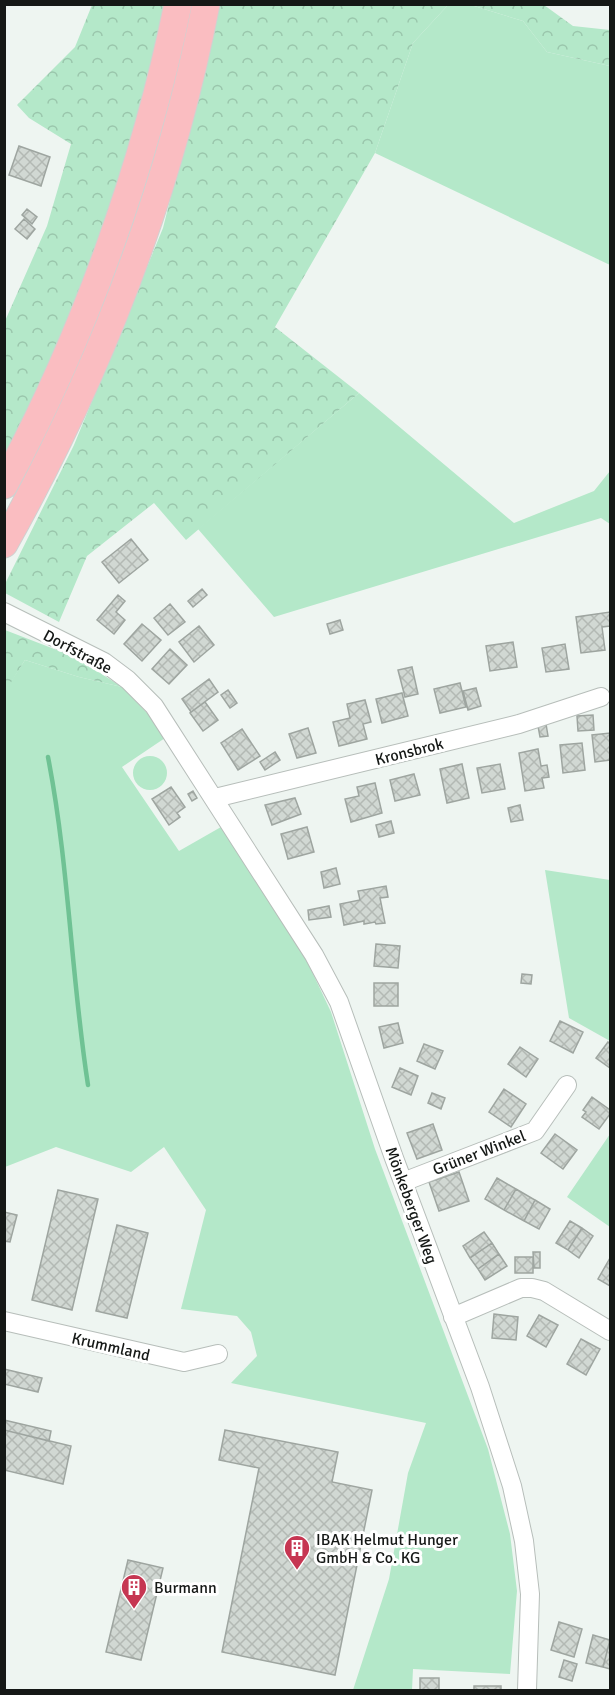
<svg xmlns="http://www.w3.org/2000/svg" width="615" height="1695" viewBox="0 0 615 1695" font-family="Signika,sans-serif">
  <defs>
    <pattern id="forest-crowns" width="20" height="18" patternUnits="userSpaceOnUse" patternTransform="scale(1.5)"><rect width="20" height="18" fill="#b4e8c9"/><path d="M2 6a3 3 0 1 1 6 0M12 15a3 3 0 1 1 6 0" fill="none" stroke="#9ac6ac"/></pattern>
    <pattern id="building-cross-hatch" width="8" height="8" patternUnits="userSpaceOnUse" patternTransform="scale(1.5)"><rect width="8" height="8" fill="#d1d8d3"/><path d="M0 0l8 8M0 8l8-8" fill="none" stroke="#b3b9b4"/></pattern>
  </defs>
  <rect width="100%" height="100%" fill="#eef5f1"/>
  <path fill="#b4e8c9" d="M 448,5 L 471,5 L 523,21 L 547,52 L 610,66 L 610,265 L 375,153 L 413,43 Z
    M 359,393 L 514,523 L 594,491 L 610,471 L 610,524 L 601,518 L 274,617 L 198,529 Z
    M 25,660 L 79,677 L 122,687 L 152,718 L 165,738 L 122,767 L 179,851 L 221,827 L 307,961 L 331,1012 L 375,1149 L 488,1449 L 510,1534 L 517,1591 L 510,1674 L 413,1669 L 412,1690 L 353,1690 L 389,1579 L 408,1473 L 426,1423 L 231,1383 L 257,1356 L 251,1332 L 237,1316 L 181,1309 L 206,1210 L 164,1147 L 131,1172 L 56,1147 L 5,1167 L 4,692 Z
    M133 773a17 17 0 1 1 34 0a17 17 0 1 1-34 0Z
    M 545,870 L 610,880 L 610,1041 L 569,1018 Z
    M 610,1134 L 610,1227 L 567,1197 Z"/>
  <path fill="url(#forest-crowns)" d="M 92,5 L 169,5 L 104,237 L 36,402 L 5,460 L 5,321 L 47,226 L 71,144 L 29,118 L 17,105 L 75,47 Z
    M 219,5 L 448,5 L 413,43 L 375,153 L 275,327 L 359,393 L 186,540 L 154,503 L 87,556 L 59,622 L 5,593 L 4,586 L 74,445 L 163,228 Z
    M 471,5 L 544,5 L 573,26 L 610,30 L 610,66 L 547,52 L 523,21 Z
    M 5,630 L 75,657 L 122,687 L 79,677 L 25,660 L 5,692 Z"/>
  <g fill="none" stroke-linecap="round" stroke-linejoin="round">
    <path stroke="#6fc294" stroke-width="4.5" d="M 48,757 C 69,865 71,976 88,1085"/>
  </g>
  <path fill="url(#building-cross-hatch)" stroke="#9ea5a0" stroke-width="1.5" d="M 19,146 L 50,157 L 41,186 L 9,175 Z
    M 27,209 L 37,217 L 32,224 L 22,215 Z
    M 24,219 L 35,229 L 27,239 L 15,229 Z
    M 131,539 L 148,560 L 119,583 L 102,562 Z
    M 202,589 L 207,595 L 193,607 L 188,601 Z
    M 118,595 L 125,601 L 116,612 L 125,620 L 114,634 L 97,620 Z
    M 170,604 L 185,622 L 168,635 L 154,618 Z
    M 610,612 L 610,626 L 602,627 L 605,650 L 581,653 L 576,617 Z
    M 340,620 L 343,630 L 330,634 L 327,624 Z
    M 142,624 L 161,640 L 142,661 L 124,644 Z
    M 199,626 L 214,645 L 194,662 L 179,642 Z
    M 513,642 L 517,667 L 490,671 L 486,646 Z
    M 565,644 L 569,669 L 546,672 L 542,648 Z
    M 170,649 L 187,665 L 169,684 L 152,669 Z
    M 412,667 L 418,694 L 405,697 L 398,670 Z
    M 209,679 L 218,692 L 191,712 L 182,699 Z
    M 460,683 L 466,707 L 440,713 L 434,689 Z
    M 476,688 L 481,706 L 468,710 L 463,691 Z
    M 228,690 L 237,703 L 230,708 L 221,695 Z
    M 402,693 L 408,716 L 382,723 L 376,699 Z
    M 365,700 L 371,722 L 363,724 L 367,739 L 339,746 L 333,722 L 350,718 L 347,704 Z
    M 205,702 L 218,720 L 203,731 L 190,713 Z
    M 593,715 L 594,730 L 578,731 L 577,716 Z
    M 546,724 L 548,736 L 540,737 L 538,726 Z
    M 308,728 L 316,753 L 297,758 L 289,734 Z
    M 242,729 L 260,756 L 238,770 L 221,743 Z
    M 610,733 L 610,760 L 595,762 L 592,735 Z
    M 582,743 L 585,770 L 563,773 L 560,745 Z
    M 538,749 L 541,766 L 547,765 L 549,777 L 542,778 L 544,788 L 525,791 L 519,753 Z
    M 275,752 L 280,760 L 265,770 L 260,762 Z
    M 462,764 L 469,798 L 447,803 L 440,769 Z
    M 500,764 L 505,789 L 482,793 L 477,768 Z
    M 414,774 L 420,795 L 395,801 L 390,780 Z
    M 375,783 L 382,813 L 351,822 L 345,799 L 359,796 L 357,787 Z
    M 171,787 L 185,807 L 177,813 L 180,817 L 169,825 L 152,799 Z
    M 193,791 L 197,798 L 192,801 L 188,794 Z
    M 295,798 L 301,814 L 272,825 L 265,805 Z
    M 520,805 L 523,820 L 511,822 L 508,808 Z
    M 391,821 L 394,833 L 379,837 L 376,825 Z
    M 307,827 L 314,852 L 288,859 L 281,834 Z
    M 336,868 L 340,884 L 324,888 L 321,872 Z
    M 386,886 L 388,897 L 380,898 L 385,923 L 376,924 L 375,922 L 364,924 L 364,921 L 344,925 L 340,904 L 360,900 L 358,891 Z
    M 329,906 L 331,917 L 309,920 L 308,910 Z
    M 376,944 L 400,946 L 398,968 L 374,966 Z
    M 522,974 L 532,975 L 531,984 L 521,983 Z
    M 374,983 L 398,983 L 398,1006 L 374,1006 Z
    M 560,1021 L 583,1032 L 573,1053 L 550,1041 Z
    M 398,1023 L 403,1043 L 384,1048 L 379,1027 Z
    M 608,1042 L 610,1044 L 610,1068 L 596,1058 Z
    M 424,1044 L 443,1051 L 435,1069 L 417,1061 Z
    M 520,1047 L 538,1059 L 526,1077 L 508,1064 Z
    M 400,1068 L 418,1076 L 411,1095 L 392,1087 Z
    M 504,1089 L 526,1104 L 511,1127 L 489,1112 Z
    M 432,1093 L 445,1098 L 441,1109 L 428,1103 Z
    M 592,1097 L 610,1110 L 610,1114 L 599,1129 L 582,1117 L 586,1112 L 583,1110 Z
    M 433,1124 L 442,1150 L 417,1159 L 407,1133 Z
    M 555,1134 L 577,1150 L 563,1169 L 541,1153 Z
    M 459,1172 L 469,1201 L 439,1211 L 429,1182 Z
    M 497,1178 L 516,1189 L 504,1210 L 485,1199 Z
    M 516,1189 L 535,1200 L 524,1221 L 504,1210 Z
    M 58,1190 L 98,1199 L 72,1310 L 32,1300 Z
    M 535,1200 L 550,1209 L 539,1229 L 524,1221 Z
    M 4,1212 L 17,1215 L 10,1242 L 4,1241 Z
    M 570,1221 L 582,1228 L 568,1250 L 556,1243 Z
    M 117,1225 L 148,1233 L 127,1318 L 96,1311 Z
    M 582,1228 L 593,1236 L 579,1258 L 568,1250 Z
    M 484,1232 L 492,1243 L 470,1258 L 463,1246 Z
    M 492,1243 L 499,1254 L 478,1269 L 470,1258 Z
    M 533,1252 L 540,1252 L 540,1268 L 534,1268 Z
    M 499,1254 L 507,1266 L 485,1280 L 478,1269 Z
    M 515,1257 L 533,1257 L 533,1273 L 515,1273 Z
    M 610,1258 L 610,1286 L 598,1279 Z
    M 494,1314 L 518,1317 L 516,1340 L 492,1338 Z
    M 539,1315 L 558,1325 L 546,1347 L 527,1336 Z
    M 581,1339 L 600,1349 L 586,1375 L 567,1364 Z
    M 4,1369 L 42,1378 L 38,1392 L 4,1384 Z
    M 4,1420 L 51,1431 L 49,1441 L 4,1430 Z
    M 4,1430 L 71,1446 L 63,1484 L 4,1470 Z
    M 225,1430 L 338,1452 L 332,1482 L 372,1490 L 335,1675 L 222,1652 L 259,1468 L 219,1460 Z
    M 128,1560 L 163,1568 L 141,1660 L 106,1652 Z
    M 559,1622 L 582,1629 L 574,1657 L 551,1650 Z
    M 593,1635 L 610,1640 L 603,1667 L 586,1663 Z
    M 610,1640 L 610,1669 L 603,1667 Z
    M 564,1660 L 577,1664 L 572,1681 L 559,1677 Z
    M 420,1678 L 439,1678 L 439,1690 L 420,1690 Z
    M 474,1686 L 501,1686 L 501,1690 L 474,1690 Z"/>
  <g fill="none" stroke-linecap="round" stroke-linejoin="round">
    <g stroke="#b7beba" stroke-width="20">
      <path id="minor" d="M 4,612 L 104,662 L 128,680 L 154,706 L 314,955 L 339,1002 L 394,1158 L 480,1387 L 512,1486 L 524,1541 L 530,1594 L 527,1690
        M 215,798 L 519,724 L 601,697
        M 403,1182 L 535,1131 L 567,1085
        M 453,1317 L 521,1288 L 532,1288 L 544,1291 L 610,1331
        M 4,1321 L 184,1362 L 218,1354"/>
    </g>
    <g stroke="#d0d1d0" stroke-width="29">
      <path id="highway" d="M 4,485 C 83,339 145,167 178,4
        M 4,544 C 98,376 169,193 206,4"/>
    </g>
    <use href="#minor" stroke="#fff" stroke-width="18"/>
    <use href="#highway" stroke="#fabdc1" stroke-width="27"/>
  </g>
  <defs>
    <g id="building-pin" transform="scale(1.35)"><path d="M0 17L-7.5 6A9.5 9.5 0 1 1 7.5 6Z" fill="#c63652" stroke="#fff"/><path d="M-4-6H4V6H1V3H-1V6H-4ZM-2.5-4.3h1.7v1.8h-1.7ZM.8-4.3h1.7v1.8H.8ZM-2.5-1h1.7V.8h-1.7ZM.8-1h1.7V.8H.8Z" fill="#fff"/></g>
  </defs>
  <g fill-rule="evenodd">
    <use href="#building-pin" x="297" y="1548"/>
    <use href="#building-pin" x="134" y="1587"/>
  </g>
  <g text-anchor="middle" stroke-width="6" stroke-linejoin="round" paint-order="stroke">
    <g font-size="16" fill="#151816" stroke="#fff">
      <text transform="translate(78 651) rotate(28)" y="6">Dorfstraße</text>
      <text transform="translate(409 751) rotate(-14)" y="6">Kronsbrok</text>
      <text transform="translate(479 1152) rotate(-21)" y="6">Grüner Winkel</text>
      <text transform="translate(412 1205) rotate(70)" y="6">Mönkeberger Weg</text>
      <text transform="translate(111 1346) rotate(13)" y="6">Krummland</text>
    </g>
    <g font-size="16" fill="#151816" stroke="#fff" text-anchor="start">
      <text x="316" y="1545">IBAK Helmut Hunger<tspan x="316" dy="18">GmbH &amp; Co. KG</tspan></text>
      <text x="154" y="1593">Burmann</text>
    </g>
  </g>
  <rect width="615" height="1695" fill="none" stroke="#151816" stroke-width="12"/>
</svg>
